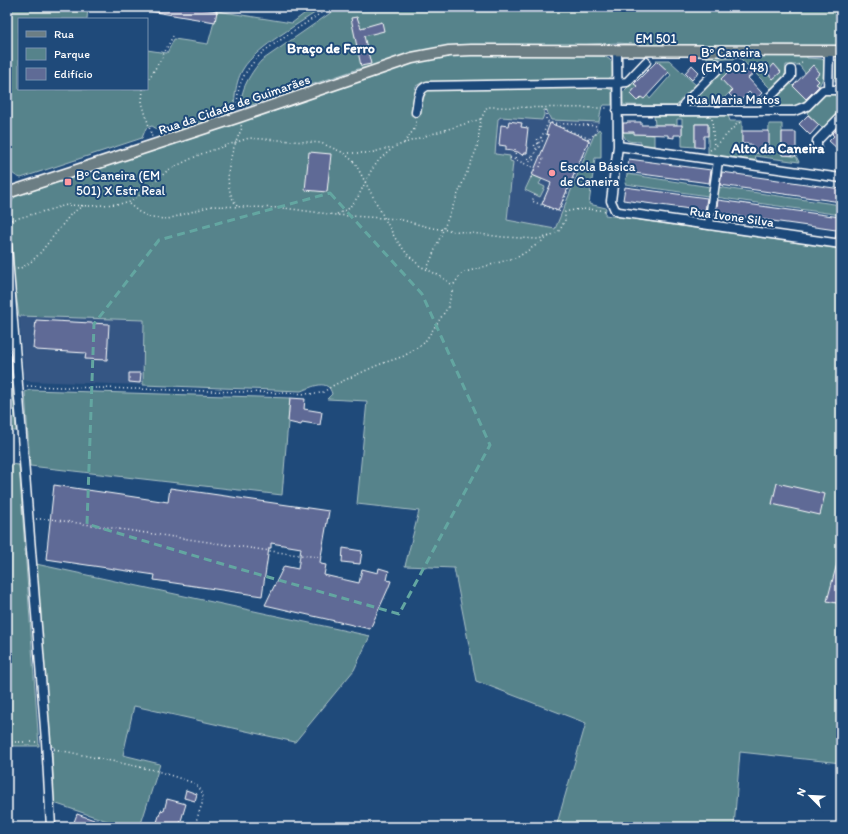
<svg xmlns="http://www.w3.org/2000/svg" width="848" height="834" viewBox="0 0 848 834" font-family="Itim,sans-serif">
  <rect width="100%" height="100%" fill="#1f4a7a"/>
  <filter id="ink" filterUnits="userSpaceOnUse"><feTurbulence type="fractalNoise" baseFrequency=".025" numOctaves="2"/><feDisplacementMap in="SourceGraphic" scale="8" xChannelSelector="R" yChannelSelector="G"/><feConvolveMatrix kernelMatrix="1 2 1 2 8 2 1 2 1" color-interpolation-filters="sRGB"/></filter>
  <g filter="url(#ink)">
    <path fill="#365784" d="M 489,109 L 601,110 L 594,148 L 567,202 L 555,229 L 507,220 L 513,162 L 485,160 Z
      M 19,316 L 144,320 L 143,385 L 27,381 L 24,379 Z"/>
    <path fill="#56838b" stroke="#aac1c5" d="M 7,7 L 88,7 L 87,19 L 19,19 L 19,89 L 147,89 L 147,50 L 167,53 L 174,39 L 208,44 L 217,11 L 292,23 L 313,7 L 324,7 C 302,22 256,47 243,69 C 238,77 236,87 235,96 C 234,103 235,108 230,114 L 163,136 L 162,132 L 152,126 L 146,128 L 142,138 L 21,178 C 5,173 8,161 7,147 Z
      M 339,7 L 841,7 L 841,46 L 836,47 L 716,49 L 617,43 L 449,51 L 358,69 L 246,107 L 243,106 C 237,93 253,70 261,61 Z
      M 600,54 L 609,59 L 612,62 L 612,76 L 608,79 L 423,82 L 416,86 L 411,115 L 419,117 L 422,94 L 428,89 L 604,87 L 612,90 L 612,105 L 604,105 L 601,110 L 599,122 L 551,120 L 548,114 L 547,110 L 544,110 L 544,115 L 542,120 L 501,117 L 498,119 L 495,154 L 510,156 L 510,161 L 513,162 L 507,220 L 555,229 L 594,135 L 599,129 L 601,132 L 601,158 L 595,158 L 589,204 L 606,208 L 605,215 L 841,249 L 841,763 L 740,752 L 734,827 L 556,827 L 586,723 L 476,681 L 454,568 L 405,566 L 419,511 L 357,504 L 367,401 L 327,399 L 332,394 C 328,378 312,387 301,391 L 143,385 L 144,320 L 19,316 L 12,265 L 9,212 L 12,201 L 18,193 L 113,164 L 275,109 L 391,68 L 432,58 L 469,55 Z
      M 806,55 L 807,58 L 822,59 L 824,61 L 823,78 L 819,86 L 816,84 L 818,81 L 815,77 L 813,66 L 805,73 L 799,65 L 786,65 L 785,76 L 772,90 L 741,59 L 736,57 L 734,59 L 707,59 L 707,56 Z
      M 836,59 L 841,59 L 841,81 L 835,81 Z
      M 656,60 L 669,60 L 697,86 L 676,106 L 624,105 L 623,103 L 623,92 L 633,82 L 637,86 L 630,94 L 637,101 L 641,97 L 647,95 L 650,99 L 671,75 Z
      M 725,69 L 728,72 L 721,79 L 732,90 L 724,98 L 730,104 L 709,104 L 708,106 L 694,106 L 694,99 Z
      M 790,83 L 807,100 L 796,106 L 774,107 L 774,98 Z
      M 827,94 L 841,94 L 841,111 L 823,129 L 807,113 L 823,96 L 823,95 Z
      M 708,115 L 728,115 L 730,121 L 742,121 L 742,152 L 768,154 L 769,124 L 782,124 L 782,155 L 796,156 L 799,162 L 755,156 L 757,162 L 708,154 L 708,124 L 695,124 L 695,147 L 682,146 L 682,119 L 677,119 L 677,125 L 655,125 L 654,116 L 708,116 Z
      M 622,132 L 634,132 L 635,134 L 654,135 L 654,147 L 641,145 L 641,142 C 627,141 627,143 622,132 Z
      M 627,174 L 710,187 L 708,196 L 625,184 Z
      M 532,175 L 542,179 L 539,184 L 545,187 L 540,197 L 525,190 Z
      M 717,187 L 841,205 L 841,215 L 715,197 Z
      M 7,318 L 16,431 L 7,431 Z
      M 30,390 L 290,398 L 282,495 L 30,466 L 25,392 Z
      M 7,464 L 19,465 L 39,746 L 7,746 Z
      M 36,564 L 370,636 L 354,670 L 295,742 L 134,706 L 123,755 L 160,764 L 140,827 L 119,827 L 119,825 L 54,803 L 52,753 L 54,751 L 54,747 L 51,746 Z"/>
    <path fill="#5f6b96" stroke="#fff" d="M 149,7 L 192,7 L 217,11 L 215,22 L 149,11 Z
      M 357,17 L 361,28 L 382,22 L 384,31 L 364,36 L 371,64 L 361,66 L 351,18 Z
      M 657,61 L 669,72 L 644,99 L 641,97 L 637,101 L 630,94 L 637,86 L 634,84 Z
      M 734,63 L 744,73 L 749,68 L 754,73 L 748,78 L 762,93 L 756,99 L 749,92 L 738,103 L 729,94 L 732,91 L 721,79 L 728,72 L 727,70 Z
      M 774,64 L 781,72 L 773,79 L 767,72 Z
      M 692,65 L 699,72 L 692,80 L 685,73 Z
      M 813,65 L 820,73 L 815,77 L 819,81 L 816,84 L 819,86 L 806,99 L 793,86 Z
      M 808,115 L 819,125 L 810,135 L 799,124 Z
      M 509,121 L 522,123 L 521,127 L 528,128 L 526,146 L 528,147 L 527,153 L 525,153 L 522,155 L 518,152 L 506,150 L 506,146 L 499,145 L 501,125 L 508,126 Z
      M 627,122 L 641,122 L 641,125 L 682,125 L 682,135 L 674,135 L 674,138 L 668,137 L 668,135 L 634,134 L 634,132 L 623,132 L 623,123 L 627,123 Z
      M 550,123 L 589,140 L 558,211 L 542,204 L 551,183 L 532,175 L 549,135 L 546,134 Z
      M 695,124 L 708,124 L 708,136 L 704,136 L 704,148 L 695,147 Z
      M 841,125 L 841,152 L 829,141 L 834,136 L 832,134 Z
      M 742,131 L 769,131 L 769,146 L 761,146 L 760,153 L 751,152 L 751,144 L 742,144 Z
      M 782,132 L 796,132 L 796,156 L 782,155 Z
      M 309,152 L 331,154 L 327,192 L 305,190 Z
      M 629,159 L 711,170 L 709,183 L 627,172 Z
      M 722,172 L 841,189 L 841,202 L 720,185 Z
      M 625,187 L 707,198 L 705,211 L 623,200 Z
      M 718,200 L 840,217 L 839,227 L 836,230 L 716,213 Z
      M 36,320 L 109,324 L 107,360 L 85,359 L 86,353 L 36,350 L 33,348 Z
      M 129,373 L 141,373 L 140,383 L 129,382 Z
      M 290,398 L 305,399 L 304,409 L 322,412 L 320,425 L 302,422 L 301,425 L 288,422 Z
      M 777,483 L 825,494 L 820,515 L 772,504 Z
      M 54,485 L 168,502 L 170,488 L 329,511 L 320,562 L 321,564 L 326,565 L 324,575 L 359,583 L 362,569 L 378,573 L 379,568 L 389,571 L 387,580 L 391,581 L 388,589 L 370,629 L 265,605 L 284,566 L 298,569 L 301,548 L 271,543 L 271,548 L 269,548 L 262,596 L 154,580 L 155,575 L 46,559 Z
      M 343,548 L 362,551 L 360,564 L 342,562 Z
      M 839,556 L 841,556 L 841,604 L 827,601 Z
      M 186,790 L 197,794 L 195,801 L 184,798 Z
      M 167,799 L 186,804 L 180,824 L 179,824 L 178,827 L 163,827 L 156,825 L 161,810 L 164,811 Z
      M 77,814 L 100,822 L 98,827 L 88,827 L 74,822 Z"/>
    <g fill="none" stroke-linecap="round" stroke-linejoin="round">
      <g stroke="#fff" stroke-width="11">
        <path id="minor" d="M 617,51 L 618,146 L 611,201 L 615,210 L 619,212 L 841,244
          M 828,90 L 829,51
          M 617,111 L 794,111 L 807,106 L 823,90 L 841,90
          M 684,111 L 684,104 L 717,70 L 717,64
          M 765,111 L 766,101 L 791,76 L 791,70
          M 416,112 C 418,102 417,90 427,86 L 617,83 L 627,82 L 646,62
          M 618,146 L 841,178
          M 817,147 L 817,141 L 841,116
          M 709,225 L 718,161
          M 840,243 L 841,232
          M 7,245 L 46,741 L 51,827"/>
      </g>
      <g stroke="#fff" stroke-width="13">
        <path id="major" d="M 7,193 L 239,117 L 412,58 L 449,51 L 471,50 L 841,51"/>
      </g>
      <path stroke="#fff" stroke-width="1.5" stroke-dasharray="1 3" stroke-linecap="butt" d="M 798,65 L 804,60
        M 147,82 L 161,59 L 173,36
        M 143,89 L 142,102 L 152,137
        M 238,107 C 235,83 248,67 264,51 L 330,7
        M 546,110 L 546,120 L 551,123 L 598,126
        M 712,119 L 714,147
        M537.5 140a2.5 2.5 0 1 1 5 0a2.5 2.5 0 1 1-5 0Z
        M 541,138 L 549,121
        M 590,139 L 594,134 L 596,133 L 597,126
        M 404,143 L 415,128 L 416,121
        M534.5 146a2.5 2.5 0 1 1 5 0a2.5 2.5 0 1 1-5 0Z
        M 515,149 L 516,160 L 535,168
        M 710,150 L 714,148 L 738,123 L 742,122
        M 345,153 L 370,153 L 392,147
        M528.5 159a2.5 2.5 0 1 1 5 0a2.5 2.5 0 1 1-5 0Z
        M 533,157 L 537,149
        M 510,158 L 516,160
        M 540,167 L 543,158
        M 531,178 L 535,168
        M 535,195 L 532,201 L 559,212 L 590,139 L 551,123
        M 129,204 L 139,212 L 151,218 L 168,219 L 211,206 L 284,208 L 336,215 L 398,219 L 432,228 L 503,237 L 538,239 L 550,236 L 560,230 L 565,220 L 565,212 C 579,208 593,209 607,211
        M 237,206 C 220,183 231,151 242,128 L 241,125
        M 337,214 L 348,209 L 358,197 L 371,171 L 379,160 L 394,147 L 422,137 L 481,119
        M 11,220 L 67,205 L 91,206 L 128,203 L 144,192 L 168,170 L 201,154 L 249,138 L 321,143 L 344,153 L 355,163 L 395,238 L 407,254 L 420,266 L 440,276 L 451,284 L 454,284 L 462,273 L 518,257 L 550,236
        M 17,269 L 23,267 L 32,261 L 40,253 L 71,214 L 84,205
        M 427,269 L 477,148 L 481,119 L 487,107 L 609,108
        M 27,386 L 316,394 L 323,392 L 334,385 L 378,365 L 404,356 L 424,343 L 448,307 L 452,291 L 451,284
        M 36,519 L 50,519 L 298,555 L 323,557
        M 7,742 L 38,742
        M 54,749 L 154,770 L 194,783 L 201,790 L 203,795 L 202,804 L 194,827"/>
      <use href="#minor" stroke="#1f4a7a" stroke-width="8"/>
      <use href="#major" stroke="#6c7e84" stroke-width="10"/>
    </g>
  </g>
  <path fill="none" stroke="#63a6a1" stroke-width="3" stroke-dasharray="8 5" stroke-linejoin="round" d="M 330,193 L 422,294 L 490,445 L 399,614 L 229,566 L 87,524 L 94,324 L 159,240 Z"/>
  <g fill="#ff9aa2" stroke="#1f4a7a" stroke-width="1.5">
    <rect x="689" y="55" width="8" height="8" rx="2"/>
    <circle cx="552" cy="173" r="4"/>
    <rect x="64" y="178" width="8" height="8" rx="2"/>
  </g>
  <g text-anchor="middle" stroke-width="4" stroke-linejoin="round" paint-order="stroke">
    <g font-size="13" fill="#fff" stroke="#1f4a7a">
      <text x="656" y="43">EM 501</text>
      <text x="733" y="104">Rua Maria Matos</text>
      <text transform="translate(234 104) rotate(-19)" y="5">Rua da Cidade de Guimarães</text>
      <text transform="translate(732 216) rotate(8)" y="5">Rua Ivone Silva</text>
    </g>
    <g font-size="13" fill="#fff" stroke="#1f4a7a" text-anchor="start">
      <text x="701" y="57">Bº Caneira<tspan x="701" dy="15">(EM 501 48)</tspan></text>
      <text x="560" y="171">Escola Básica<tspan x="560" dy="15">de Caneira</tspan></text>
      <text x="76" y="180">Bº Caneira (EM<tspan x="76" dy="15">501) X Estr Real</tspan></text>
    </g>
    <g font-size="14" font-weight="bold" fill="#fff" stroke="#1f4a7a">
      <text x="331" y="53">Braço de Ferro</text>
      <text x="778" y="153">Alto da Caneira</text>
    </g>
  </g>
  <rect width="848" height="834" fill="none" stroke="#1f4a7a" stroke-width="24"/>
  <rect x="12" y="12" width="824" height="810" fill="none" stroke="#fff" stroke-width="1.5" filter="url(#ink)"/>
  <rect x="18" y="18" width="130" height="72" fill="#1f4a7a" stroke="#7992af"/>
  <rect x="26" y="31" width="20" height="6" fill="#6c7e84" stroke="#7992af"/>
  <text x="54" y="38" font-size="12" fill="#ffffff">Rua</text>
  <rect x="26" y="48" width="20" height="12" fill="#56838b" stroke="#7992af"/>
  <text x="54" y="58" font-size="12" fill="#ffffff">Parque</text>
  <rect x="26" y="68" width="20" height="12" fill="#5f6b96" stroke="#7992af"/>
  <text x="54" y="78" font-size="12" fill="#ffffff">Edifício</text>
  <g transform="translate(810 796) rotate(294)" stroke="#1f4a7a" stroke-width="3" paint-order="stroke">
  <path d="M0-3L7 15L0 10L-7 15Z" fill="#ffffff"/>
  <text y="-6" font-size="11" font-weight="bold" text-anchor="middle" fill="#ffffff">N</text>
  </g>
</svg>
